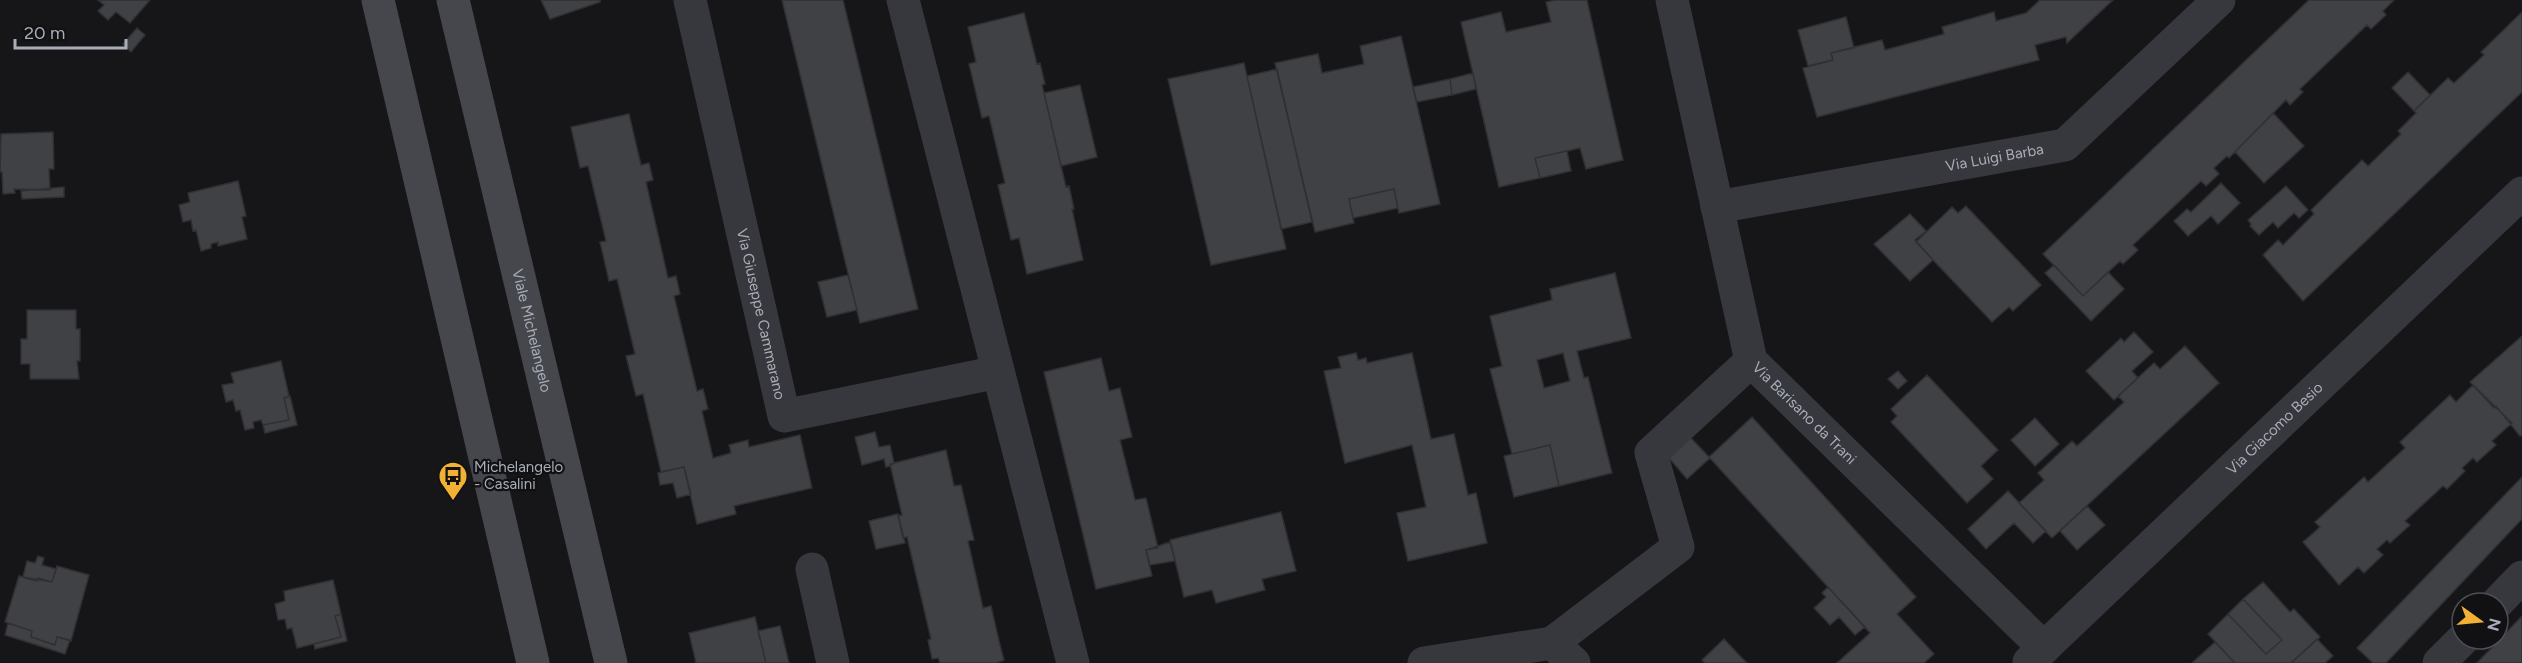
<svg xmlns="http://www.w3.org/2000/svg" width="2522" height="663" viewBox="0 0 2522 663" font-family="Figtree,sans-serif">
  <rect width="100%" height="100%" fill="#161618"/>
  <path fill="#404145" stroke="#303034" stroke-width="1.5" fill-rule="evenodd" d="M 98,0 L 150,0 L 130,23 L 116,12 L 108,20 L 98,11 L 104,5 Z
    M 541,0 L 600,0 L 600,2 L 550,19 Z
    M 782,0 L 843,0 L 918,309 L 860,323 Z
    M 1556,0 L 1587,0 L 1623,160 L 1586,169 L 1580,148 L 1567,151 L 1535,158 L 1540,178 L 1499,187 L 1461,22 L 1501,12 L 1506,32 L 1551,22 L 1546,2 Z
    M 2040,0 L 2113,0 L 2067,43 L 2066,37 L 2035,45 L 2039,60 L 1817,117 L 1803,68 L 1833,60 L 1831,53 L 1882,40 L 1885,50 L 1944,34 L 1942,27 L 1994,12 L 1996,21 L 2026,13 Z
    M 2309,0 L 2394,0 L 2383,11 L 2386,15 L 2371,29 L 2367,25 L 2300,89 L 2303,92 L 2290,105 L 2286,100 L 2229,158 L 2227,156 L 2214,168 L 2219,174 L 2206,186 L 2201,181 L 2133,245 L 2138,250 L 2123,264 L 2120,261 L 2083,296 L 2043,254 Z
    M 2522,12 L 2522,92 L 2303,301 L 2263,255 L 2278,240 L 2283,245 L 2314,214 L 2311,210 L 2362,160 L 2368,166 L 2401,134 L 2398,131 L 2416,113 L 2414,111 L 2448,78 L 2454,83 L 2484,55 L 2481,52 Z
    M 1024,13 L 1037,64 L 1040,63 L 1045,84 L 1042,85 L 1044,93 L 1066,187 L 1069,186 L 1074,209 L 1072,209 L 1083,260 L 1027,274 L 1019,238 L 1011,240 L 998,185 L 1005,183 L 989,116 L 982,118 L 969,64 L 976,62 L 968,27 Z
    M 1846,17 L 1854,48 L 1831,53 L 1833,60 L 1808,66 L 1798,30 Z
    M 137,28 L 145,35 L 131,52 L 123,44 Z
    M 1401,36 L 1440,204 L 1399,213 L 1394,189 L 1349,199 L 1354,223 L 1315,232 L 1275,63 L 1318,54 L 1322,73 L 1364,64 L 1360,46 Z
    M 1244,63 L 1286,249 L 1211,265 L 1168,79 Z
    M 1277,69 L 1312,222 L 1281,229 L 1247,76 Z
    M 2408,72 L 2430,95 L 2414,111 L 2392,88 Z
    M 1473,73 L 1476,89 L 1452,95 L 1450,79 Z
    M 1450,79 L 1452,95 L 1417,102 L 1413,87 Z
    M 1080,85 L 1097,157 L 1061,166 L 1044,93 Z
    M 2273,113 L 2304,146 L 2264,183 L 2235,152 Z
    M 629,114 L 641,165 L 649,163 L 653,180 L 646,182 L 668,278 L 676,276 L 680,294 L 674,296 L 697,391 L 703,389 L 708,409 L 702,411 L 713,458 L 731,453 L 729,445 L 748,440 L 749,447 L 800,435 L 812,488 L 734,506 L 736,514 L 697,524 L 684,467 L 661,472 L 643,394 L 636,396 L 626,356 L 635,354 L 617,279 L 609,281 L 600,242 L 606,241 L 588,166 L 580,168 L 571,127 Z
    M 53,132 L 54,169 L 49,169 L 50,190 L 14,189 L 15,193 L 3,194 L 2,172 L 0,172 L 1,134 Z
    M 1567,151 L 1571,171 L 1540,178 L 1535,158 Z
    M 238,181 L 246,216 L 242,217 L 247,239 L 218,246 L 218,242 L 211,244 L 211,248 L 201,251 L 196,230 L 193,231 L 191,220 L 183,222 L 179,205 L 190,202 L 188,193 Z
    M 2221,183 L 2240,203 L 2218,224 L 2211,216 L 2188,236 L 2174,221 L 2187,209 L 2191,212 Z
    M 2286,186 L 2308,210 L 2299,218 L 2294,213 L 2278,228 L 2273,222 L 2259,235 L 2250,226 L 2251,224 L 2248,220 Z
    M 64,187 L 64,197 L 22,199 L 21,191 Z
    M 1394,189 L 1398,208 L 1353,218 L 1349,199 Z
    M 1966,206 L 2041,285 L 2013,311 L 2009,307 L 1992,322 L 1916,242 L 1952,207 L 1958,213 Z
    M 1910,214 L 1926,231 L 1915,240 L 1933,260 L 1910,281 L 1874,244 Z
    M 2054,265 L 2083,296 L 2108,272 L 2124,289 L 2091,321 L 2045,273 Z
    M 1615,273 L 1631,338 L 1577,351 L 1584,378 L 1588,377 L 1612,473 L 1559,486 L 1550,445 L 1512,454 L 1490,369 L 1502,366 L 1490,316 L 1552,300 L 1550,289 ZM 1563,353 L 1570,381 L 1544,388 L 1537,360 Z
    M 848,275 L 857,310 L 827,317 L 818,282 Z
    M 27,310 L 76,310 L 76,329 L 80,329 L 80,361 L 77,361 L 79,379 L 30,379 L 30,364 L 21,364 L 21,339 L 27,339 Z
    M 2134,332 L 2153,352 L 2132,371 L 2138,378 L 2114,400 L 2086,371 L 2121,338 L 2124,342 Z
    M 2522,336 L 2522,435 L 2520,436 L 2496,406 L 2494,408 L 2470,382 Z
    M 2185,346 L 2219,383 L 2052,538 L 2019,503 L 2044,480 L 2038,473 L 2072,441 L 2077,446 L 2124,402 L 2118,396 L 2154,363 L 2160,369 Z
    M 1356,353 L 1358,360 L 1366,358 L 1367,363 L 1412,353 L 1431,439 L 1454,434 L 1468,495 L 1476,493 L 1487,543 L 1408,561 L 1397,513 L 1426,507 L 1412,445 L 1345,463 L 1324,371 L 1341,368 L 1338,357 Z
    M 1101,358 L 1109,391 L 1120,388 L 1132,437 L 1120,440 L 1135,500 L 1146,498 L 1158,548 L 1146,550 L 1152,576 L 1096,589 L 1044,372 Z
    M 281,361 L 289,396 L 284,398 L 289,420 L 263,425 L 261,420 L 253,422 L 254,428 L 245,430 L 240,410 L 236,411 L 233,400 L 226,402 L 222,385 L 234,383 L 231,373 Z
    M 1898,371 L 1907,381 L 1898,389 L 1888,379 Z
    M 1927,375 L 1998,450 L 1981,466 L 1993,479 L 1967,503 L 1891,422 L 1897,416 L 1891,409 Z
    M 2473,385 L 2512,423 L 2492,441 L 2496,445 L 2477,462 L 2473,458 L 2462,468 L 2465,471 L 2447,489 L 2443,486 L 2405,521 L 2410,525 L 2390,543 L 2387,540 L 2377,549 L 2383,555 L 2364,573 L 2358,567 L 2339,585 L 2303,542 L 2320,527 L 2315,522 L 2364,477 L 2368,482 L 2405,448 L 2400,442 L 2450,395 L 2456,402 Z
    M 290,396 L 297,425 L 265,433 L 263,425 L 289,420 L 284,398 Z
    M 1752,417 L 1916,597 L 1897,614 L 1934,654 L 1924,663 L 1837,663 L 1870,633 L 1709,457 Z
    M 2035,418 L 2059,444 L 2035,466 L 2011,440 Z
    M 875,432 L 879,447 L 890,445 L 894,463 L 890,466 L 886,467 L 884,459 L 862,465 L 855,437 Z
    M 1690,437 L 1710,458 L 1687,479 L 1669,458 Z
    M 1550,445 L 1559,486 L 1514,497 L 1504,456 Z
    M 946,450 L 954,486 L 961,485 L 974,540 L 968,541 L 983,608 L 991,606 L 999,641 L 1004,660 L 996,663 L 940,663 L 938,658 L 932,659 L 929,645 L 928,640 L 931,639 L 907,537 L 903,538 L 898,516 L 902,515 L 890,464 Z
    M 684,467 L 691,494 L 677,498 L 673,483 L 660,485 L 658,473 Z
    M 2522,477 L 2522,519 L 2386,663 L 2373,663 L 2357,648 Z
    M 2008,491 L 2046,531 L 2033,543 L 2014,523 L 1986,549 L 1968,529 Z
    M 2087,506 L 2105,525 L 2077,550 L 2060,531 Z
    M 1281,512 L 1296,571 L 1262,579 L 1265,590 L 1216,603 L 1212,590 L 1184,597 L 1170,540 Z
    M 898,514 L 905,543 L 876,549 L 869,521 Z
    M 1170,542 L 1175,561 L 1150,565 L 1146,550 Z
    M 38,556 L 44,558 L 42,565 L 56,569 L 52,582 L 23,577 L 27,561 L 35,563 Z
    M 57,566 L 89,575 L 71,641 L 57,637 L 55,645 L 31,637 L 32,631 L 5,622 L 19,576 L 37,581 L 38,578 L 52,582 Z
    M 333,580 L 341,614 L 335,616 L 341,637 L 297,648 L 292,628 L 287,629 L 285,619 L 278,620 L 275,604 L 285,601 L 284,591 Z
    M 2263,582 L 2290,612 L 2294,609 L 2320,637 L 2291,663 L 2235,663 L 2208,634 L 2228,614 L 2266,654 L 2282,640 L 2243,599 Z
    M 1828,587 L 1865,627 L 1855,635 L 1839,617 L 1830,625 L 1814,608 L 1826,597 L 1822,593 Z
    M 2243,599 L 2282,640 L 2266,654 L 2228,614 Z
    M 341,614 L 347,641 L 315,649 L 314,644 L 341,637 L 335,616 Z
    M 2522,616 L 2522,663 L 2477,663 Z
    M 755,617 L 766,663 L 696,663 L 689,633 Z
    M 8,623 L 32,631 L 31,637 L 55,645 L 57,637 L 70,640 L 65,654 L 5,635 Z
    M 780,626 L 789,663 L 766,663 L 758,631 Z
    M 1724,639 L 1740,656 L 1747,663 L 1705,663 L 1702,660 Z
    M 2317,639 L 2333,656 L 2325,663 L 2291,663 Z
    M 2215,642 L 2235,663 L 2192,663 Z"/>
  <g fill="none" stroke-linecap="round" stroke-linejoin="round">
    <g stroke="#37383d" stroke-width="33">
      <path id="s1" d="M 690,0 L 784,416 L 998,372"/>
      <path d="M 903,0 L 1073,663"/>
      <path id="s2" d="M 1672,0 L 1751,361 L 2044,648"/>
      <path id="s3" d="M 1717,207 L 2065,145 L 2219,0"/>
      <path d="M 812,569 L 833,663"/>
      <path d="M 2497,603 L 2522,577"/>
      <path d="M 1552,643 L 1678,547 L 1651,453 L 1751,361"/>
      <path id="s4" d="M 2029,662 L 2522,193"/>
      <path d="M 1424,663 L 1552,643 L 1574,663"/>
      <path d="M 2439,663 L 2463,639"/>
    </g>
    <g stroke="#45474d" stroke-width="33">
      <path d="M 378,0 L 533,663"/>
      <path id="s5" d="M 453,0 L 611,663"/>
    </g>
  </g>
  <defs>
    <g id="bus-pin" transform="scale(1.5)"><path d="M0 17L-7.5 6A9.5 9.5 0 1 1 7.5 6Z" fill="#f2b134" stroke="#111113"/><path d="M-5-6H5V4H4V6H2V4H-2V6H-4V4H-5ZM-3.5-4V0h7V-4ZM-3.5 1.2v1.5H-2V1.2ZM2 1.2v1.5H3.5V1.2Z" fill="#111"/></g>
  </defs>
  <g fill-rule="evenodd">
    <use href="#bus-pin" x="453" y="476"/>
  </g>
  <g text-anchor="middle" stroke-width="4.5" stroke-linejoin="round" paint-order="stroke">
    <g font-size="15" fill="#a8adb8" stroke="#111113">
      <text dy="5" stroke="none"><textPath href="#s3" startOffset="282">Via Luigi Barba</textPath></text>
      <text dy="5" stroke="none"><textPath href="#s1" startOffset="322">Via Giuseppe Cammarano</textPath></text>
      <text dy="5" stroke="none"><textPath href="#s5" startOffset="340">Viale Michelangelo</textPath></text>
      <text dy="5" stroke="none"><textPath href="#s2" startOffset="444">Via Barisano da Trani</textPath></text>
      <text dy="5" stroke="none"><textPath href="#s4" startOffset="339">Via Giacomo Besio</textPath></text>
    </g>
    <g font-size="15" fill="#a8adb8" stroke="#111113" text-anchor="start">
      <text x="474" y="472">Michelangelo<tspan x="474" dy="17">- Casalini</tspan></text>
    </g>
  </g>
  <g transform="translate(2480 621) rotate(105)"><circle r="28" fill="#111113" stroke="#4d4f55" stroke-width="1.5"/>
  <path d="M0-4.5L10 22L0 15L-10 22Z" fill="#f2b134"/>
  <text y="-9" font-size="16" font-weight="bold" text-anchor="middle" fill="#a8adb8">N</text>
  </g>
  <path d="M15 39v9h111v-9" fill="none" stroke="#a8adb8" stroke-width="3"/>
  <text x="24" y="39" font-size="18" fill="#a8adb8" stroke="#111113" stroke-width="4.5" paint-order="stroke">20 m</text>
</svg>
